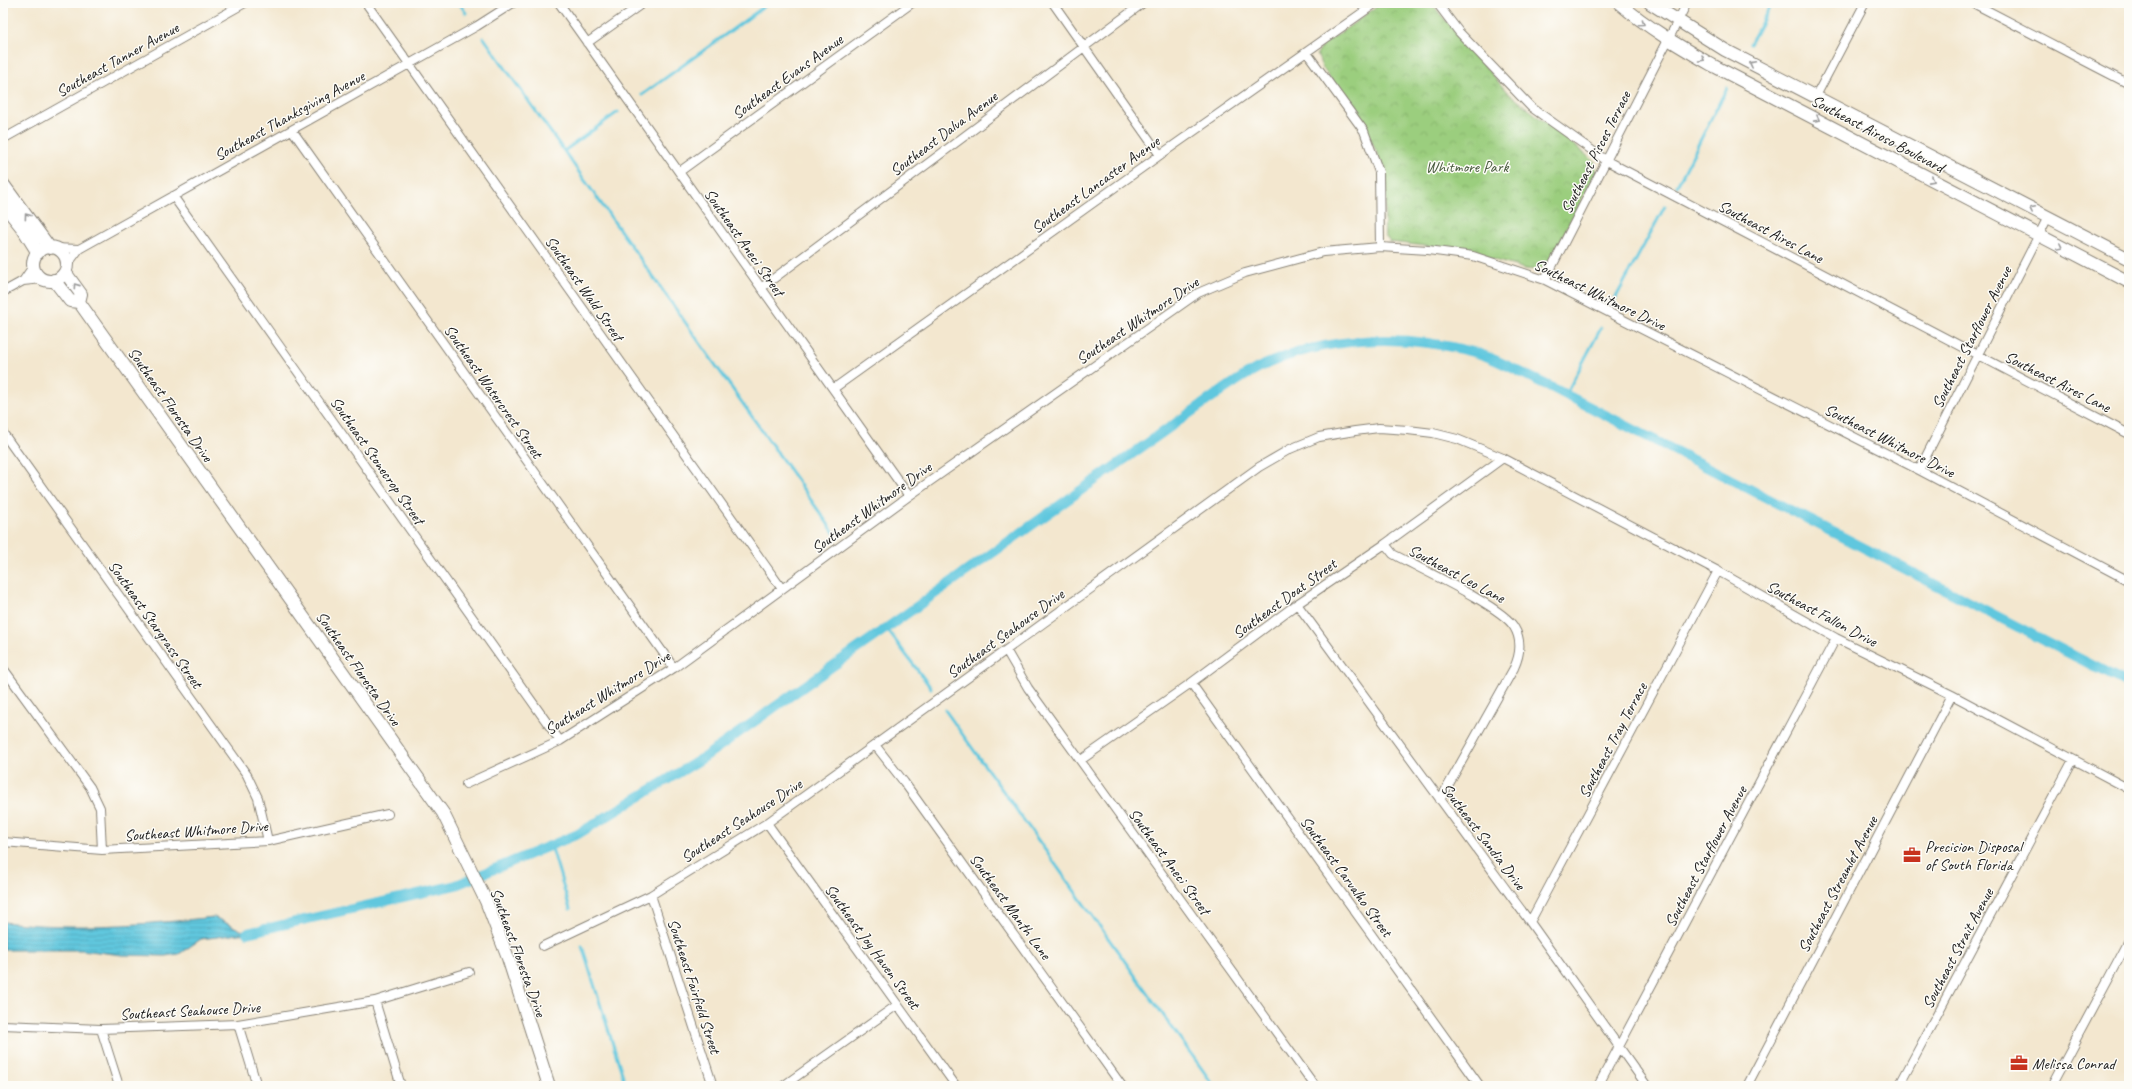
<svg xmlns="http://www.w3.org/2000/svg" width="2132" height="1089" viewBox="0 0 2132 1089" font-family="Caveat,sans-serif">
  <defs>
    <pattern id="park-crowns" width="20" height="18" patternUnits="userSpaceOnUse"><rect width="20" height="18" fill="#9bce7e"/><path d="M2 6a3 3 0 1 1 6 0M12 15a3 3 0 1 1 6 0" fill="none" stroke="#85b06c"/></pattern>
    <pattern id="water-rules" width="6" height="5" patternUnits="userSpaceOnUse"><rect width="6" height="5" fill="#61c7de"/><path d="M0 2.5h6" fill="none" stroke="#54aabe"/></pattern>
  </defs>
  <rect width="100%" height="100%" fill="#fdfcf7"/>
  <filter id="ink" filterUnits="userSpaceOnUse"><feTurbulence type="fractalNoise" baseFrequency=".025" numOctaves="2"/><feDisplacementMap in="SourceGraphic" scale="8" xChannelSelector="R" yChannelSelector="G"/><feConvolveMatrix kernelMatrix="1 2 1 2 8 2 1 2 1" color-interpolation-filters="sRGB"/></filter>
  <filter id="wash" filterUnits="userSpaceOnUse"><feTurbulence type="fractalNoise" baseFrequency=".012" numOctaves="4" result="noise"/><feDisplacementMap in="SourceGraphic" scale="16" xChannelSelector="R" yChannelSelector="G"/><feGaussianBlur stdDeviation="0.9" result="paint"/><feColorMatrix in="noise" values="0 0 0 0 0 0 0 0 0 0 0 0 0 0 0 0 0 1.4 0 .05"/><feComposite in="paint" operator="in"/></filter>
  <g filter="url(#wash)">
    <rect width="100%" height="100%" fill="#f3e7cf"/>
    <path fill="url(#park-crowns)" stroke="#5c754d" d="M 1382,3 L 1431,3 L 1507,92 L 1595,162 L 1596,172 L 1548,264 C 1540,270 1534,270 1525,269 L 1461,250 L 1390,242 L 1385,236 C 1383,219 1388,201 1385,184 C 1379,138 1348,104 1322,67 L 1317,54 L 1322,46 Z"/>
    <path fill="url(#water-rules)" stroke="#3e727d" d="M 214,917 L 247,933 L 201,939 L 179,954 L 165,956 L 122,955 L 82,950 L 3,950 L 3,922 C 73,930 144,925 214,917 Z"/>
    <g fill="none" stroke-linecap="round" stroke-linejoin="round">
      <path stroke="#61c7de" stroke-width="3" d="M 459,3 L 466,13
        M 484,38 L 835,534
        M 1750,44 L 1772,3
        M 642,95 L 769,3
        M 564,151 L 618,112
        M 1677,186 L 1727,88
        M 1614,301 L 1665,206
        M 1566,394 L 1601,328
        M 886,628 L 931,688
        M 945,710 L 1214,1086
        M 551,845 L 570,909
        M 582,946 L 626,1086"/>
      <path stroke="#61c7de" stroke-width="10" d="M 247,933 L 456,885 L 578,834 L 703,758 L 1214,396 C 1228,387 1243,376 1258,368 C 1327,335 1404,333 1477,353 C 1500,360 1526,376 1549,386 L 2129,684"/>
    </g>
  </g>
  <g filter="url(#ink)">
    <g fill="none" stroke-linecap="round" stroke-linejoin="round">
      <g stroke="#888276" stroke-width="10">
        <path id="street" d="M 366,3 L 782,589
          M 559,3 L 909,496
          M 1053,3 L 1160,155
          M 1437,3 L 1459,32 L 1531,107 L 1607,161 L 2129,434
          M 1973,3 L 2129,84
          M 587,43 L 643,3
          M 1307,53 L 1364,131 L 1379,172 L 1380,247
          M 1816,96 L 1865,3
          M 292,130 L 674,668
          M 3,139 L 245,3
          M 679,172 L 912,3
          M 173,196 L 560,741
          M 53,248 L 79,249 L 67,265
          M 79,249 L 477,26 L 513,3
          M 34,265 L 23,281 L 42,279
          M 1545,280 L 1687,3
          M 761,288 L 1143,3
          M 3,292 L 23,281
          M 833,389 L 1160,155 L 1376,3
          M 3,433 L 247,775 L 258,798 L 268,841
          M 1919,470 L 2048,217
          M 1385,544 L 1393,554 C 1418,568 1502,606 1514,627 C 1522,640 1520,655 1514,668 L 1440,800
          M 1297,604 L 1530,922 L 1647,1086
          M 1006,650 L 1028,688 L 1315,1086
          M 3,668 L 90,787 L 100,808 L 102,850
          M 1191,683 L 1480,1086
          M 875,745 L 904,782 L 1122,1086
          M 1081,760 L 1191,683 L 1297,604 L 1385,544 L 1503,458
          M 466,784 L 560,741 L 674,668 L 909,496 L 1198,293 L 1245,273 L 1323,252 L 1380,247 L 1428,250 L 1473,256 L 1545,280 L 1919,470 L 2129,581
          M 767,823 L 956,1086
          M 3,842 L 102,850 L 268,841 L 388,814
          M 651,895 L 713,1086
          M 1530,922 L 1718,571
          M 543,946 L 651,895 L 767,823 L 1259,467 L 1290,449 L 1319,437 L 1355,431 L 1379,428 L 1408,430 L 1433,433 L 1457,439 L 1503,458 L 1718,571 L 1836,638 L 1952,695 L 2129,789
          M 375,1001 L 401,1086
          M 238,1024 L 257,1086
          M 3,1025 L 101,1029 L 238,1024 L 375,1001 L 469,972
          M 101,1029 L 119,1086
          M 783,1086 L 897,1005
          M 1598,1086 L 1836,638
          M 1747,1086 L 1952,695
          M 1899,1086 L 2073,760
          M 2051,1086 L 2129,940"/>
      </g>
      <g stroke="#888276" stroke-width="14">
        <path id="secondary" d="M 1619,3 C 1648,28 1679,46 1712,65 L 2129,282
          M 1650,3 L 1725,50 L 2129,259
          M 3,184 L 50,248
          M 3,204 L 23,229 L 38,253
          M33 264a17 17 0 1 1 34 0a17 17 0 1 1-34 0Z
          M 65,272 L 81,294 L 79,302
          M 54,280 L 70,301 L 79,302 L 443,813 L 486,901 L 508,958 L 549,1086"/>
      </g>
      <use href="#street" stroke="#fff" stroke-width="8"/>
      <use href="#secondary" stroke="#fff" stroke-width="12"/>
    </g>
    <defs><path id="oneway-chevron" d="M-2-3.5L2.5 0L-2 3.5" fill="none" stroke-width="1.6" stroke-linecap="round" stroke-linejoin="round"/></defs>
    <g stroke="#999">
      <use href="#oneway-chevron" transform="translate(1642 23) rotate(35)"/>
      <use href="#oneway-chevron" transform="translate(1702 59) rotate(30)"/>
      <use href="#oneway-chevron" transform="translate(1752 64) rotate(-153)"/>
      <use href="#oneway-chevron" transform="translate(1817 119) rotate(28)"/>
      <use href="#oneway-chevron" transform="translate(1932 180) rotate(28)"/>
      <use href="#oneway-chevron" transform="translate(2032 209) rotate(-153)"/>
      <use href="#oneway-chevron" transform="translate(27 216) rotate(-126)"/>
      <use href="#oneway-chevron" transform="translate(2060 247) rotate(27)"/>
      <use href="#oneway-chevron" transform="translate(76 286) rotate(-125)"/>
    </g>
  </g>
  <defs>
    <g id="office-bare" transform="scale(1.38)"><path d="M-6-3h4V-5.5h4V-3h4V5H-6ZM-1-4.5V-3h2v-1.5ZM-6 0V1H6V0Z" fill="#c8321e" stroke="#fdfcf7" stroke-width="2.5" paint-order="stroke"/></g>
  </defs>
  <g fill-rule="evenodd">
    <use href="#office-bare" x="1912" y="855"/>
    <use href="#office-bare" x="2019" y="1063"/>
  </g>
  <g text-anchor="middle" stroke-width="3" stroke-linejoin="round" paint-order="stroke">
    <g font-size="16" fill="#1c1c1c" stroke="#fdfcf7">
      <text transform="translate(117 59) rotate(-29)" y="6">Southeast Tanner Avenue</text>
      <text transform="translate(787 76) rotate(-36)" y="6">Southeast Evans Avenue</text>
      <text transform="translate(289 115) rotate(-29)" y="6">Southeast Thanksgiving Avenue</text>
      <text transform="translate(943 133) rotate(-37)" y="6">Southeast Dalva Avenue</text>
      <text transform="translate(1878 133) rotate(28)" y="6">Southeast Airoso Boulevard</text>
      <text transform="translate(1595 152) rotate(-63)" y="6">Southeast Pisces Terrace</text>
      <text transform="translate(1095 184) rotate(-36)" y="6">Southeast Lancaster Avenue</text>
      <text transform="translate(1771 231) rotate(28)" y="6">Southeast Aires Lane</text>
      <text transform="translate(745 242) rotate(55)" y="6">Southeast Aneci Street</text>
      <text transform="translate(585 288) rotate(55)" y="6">Southeast Wald Street</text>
      <text transform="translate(1600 294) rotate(26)" y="6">Southeast Whitmore Drive</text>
      <text transform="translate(1137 320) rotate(-34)" y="6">Southeast Whitmore Drive</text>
      <text transform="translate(1971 337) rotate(-63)" y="6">Southeast Starflower Avenue</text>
      <text transform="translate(2058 381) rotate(27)" y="6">Southeast Aires Lane</text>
      <text transform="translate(494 391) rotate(55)" y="6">Southeast Watercrest Street</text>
      <text transform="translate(171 404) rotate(55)" y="6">Southeast Floresta Drive</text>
      <text transform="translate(1890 440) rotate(27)" y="6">Southeast Whitmore Drive</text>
      <text transform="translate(378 460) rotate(55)" y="6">Southeast Stonecrop Street</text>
      <text transform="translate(871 507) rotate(-36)" y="6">Southeast Whitmore Drive</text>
      <text transform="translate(1457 573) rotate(28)" y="6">Southeast Leo Lane</text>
      <text transform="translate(1284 598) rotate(-36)" y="6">Southeast Doat Street</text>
      <text transform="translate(1822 613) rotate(28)" y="6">Southeast Fallon Drive</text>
      <text transform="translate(156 624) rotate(55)" y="6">Southeast Stargrass Street</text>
      <text transform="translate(1005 633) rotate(-36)" y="6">Southeast Seahouse Drive</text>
      <text transform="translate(359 668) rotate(55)" y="6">Southeast Floresta Drive</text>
      <text transform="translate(607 692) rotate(-32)" y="6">Southeast Whitmore Drive</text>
      <text transform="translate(1612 740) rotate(-62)" y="6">Southeast Tray Terrace</text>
      <text transform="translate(741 820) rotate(-33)" y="6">Southeast Seahouse Drive</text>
      <text transform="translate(196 830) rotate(-4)" y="6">Southeast Whitmore Drive</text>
      <text transform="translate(1484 836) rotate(53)" y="6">Southeast Sandia Drive</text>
      <text transform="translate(1705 856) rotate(-62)" y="6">Southeast Starflower Avenue</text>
      <text transform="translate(1170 861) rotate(54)" y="6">Southeast Aneci Street</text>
      <text transform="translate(1347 876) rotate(54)" y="6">Southeast Carvalho Street</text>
      <text transform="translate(1837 884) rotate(-62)" y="6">Southeast Streamlet Avenue</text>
      <text transform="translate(1011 906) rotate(54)" y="6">Southeast Manth Lane</text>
      <text transform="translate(873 946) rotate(54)" y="6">Southeast Joy Haven Street</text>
      <text transform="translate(1957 948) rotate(-62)" y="6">Southeast Strait Avenue</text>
      <text transform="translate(519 952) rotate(70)" y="6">Southeast Floresta Drive</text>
      <text transform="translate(695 986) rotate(72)" y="6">Southeast Fairfield Street</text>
      <text transform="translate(190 1010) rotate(-3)" y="6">Southeast Seahouse Drive</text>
    </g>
    <g font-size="16" fill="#485a3e" stroke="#fdfcf7">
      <text x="1467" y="172">Whitmore Park</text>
    </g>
    <g font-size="16" fill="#1c1c1c" stroke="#fdfcf7" text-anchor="start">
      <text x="1925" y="852">Precision Disposal<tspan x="1925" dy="18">of South Florida</tspan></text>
      <text x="2032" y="1069">Melissa Conrad</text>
    </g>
  </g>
  <rect width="2132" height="1089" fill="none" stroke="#fdfcf7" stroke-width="16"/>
</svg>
